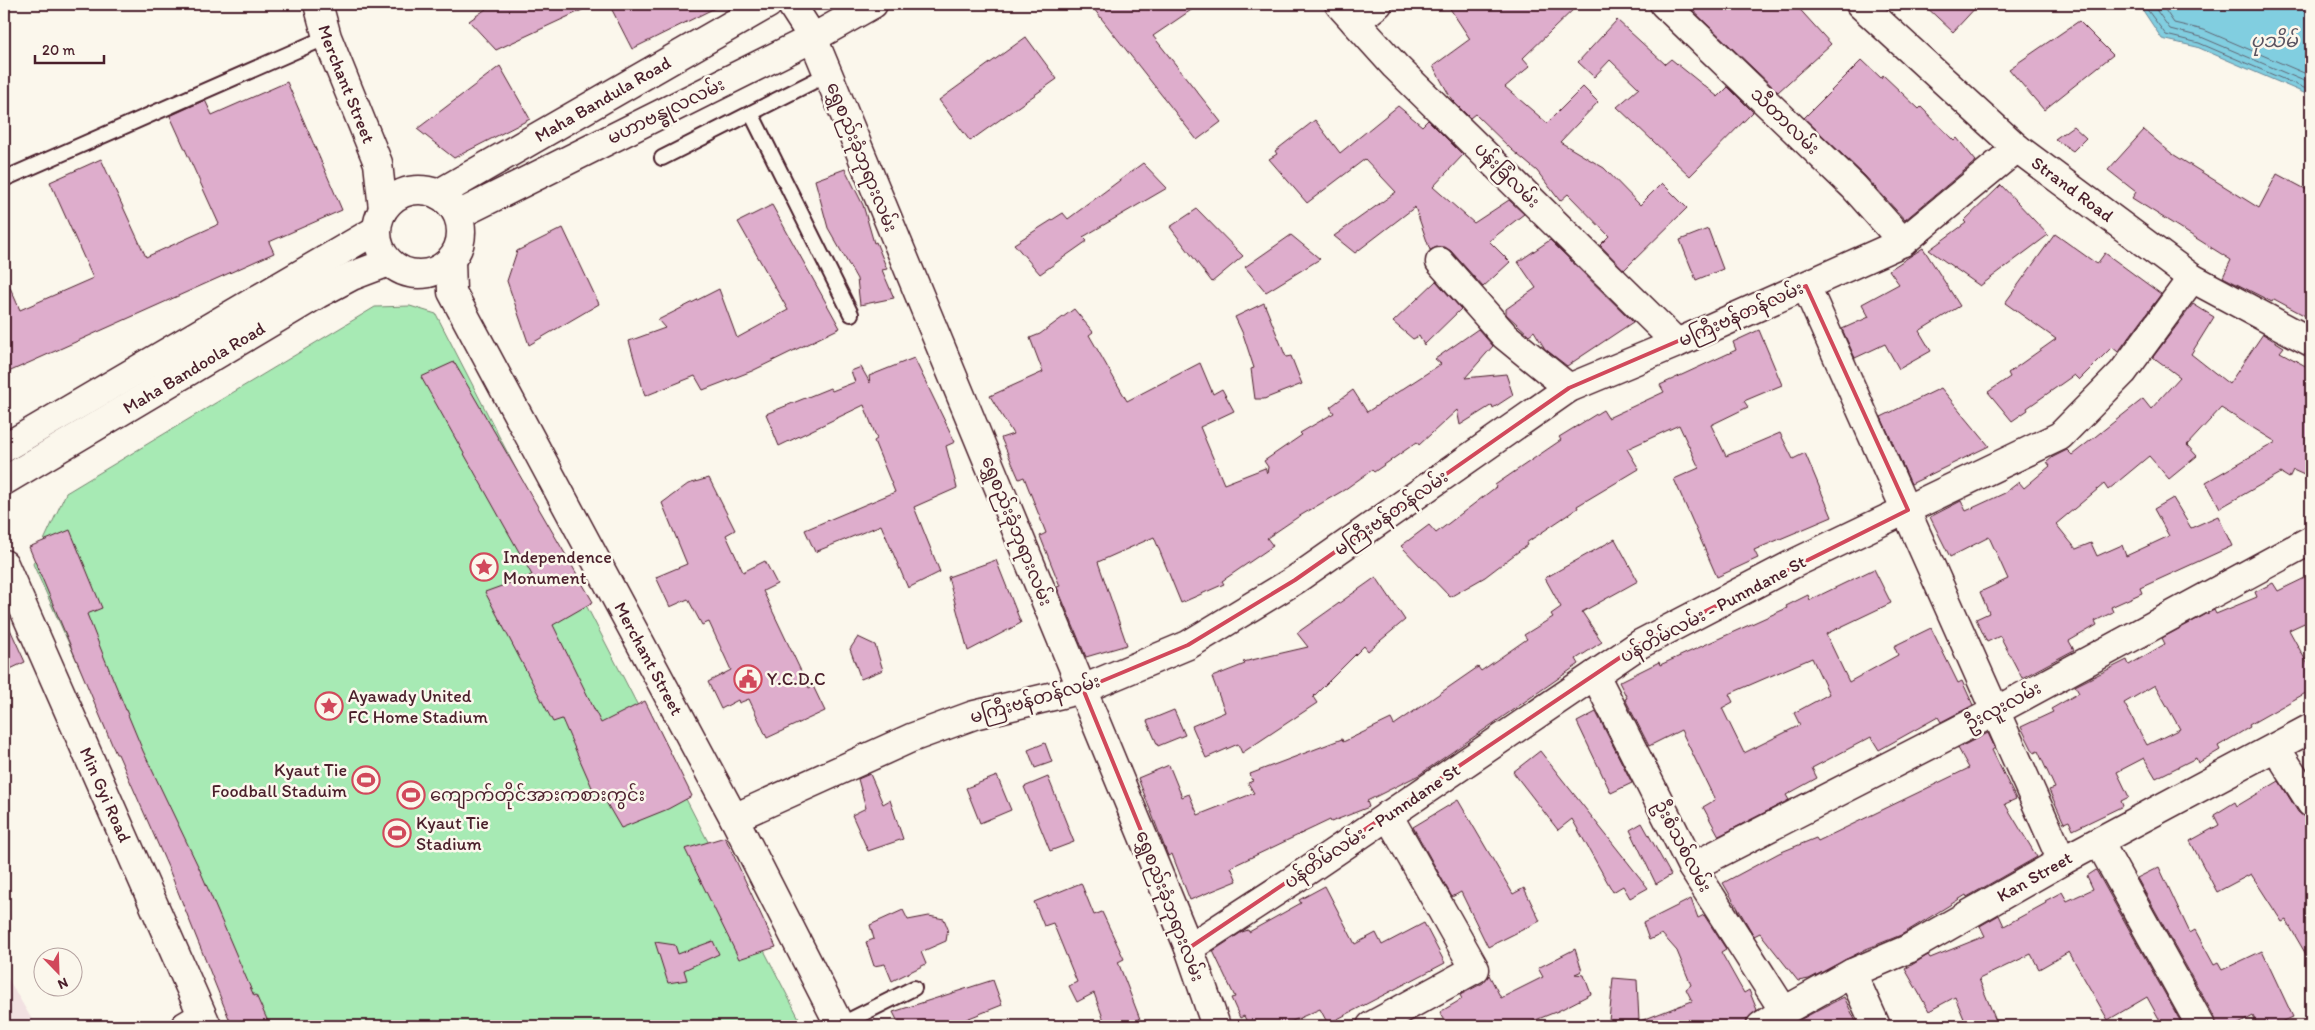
<svg xmlns="http://www.w3.org/2000/svg" width="2315" height="1030" viewBox="0 0 2315 1030" font-family="Itim,'Noto Sans Myanmar',sans-serif">
  <rect width="100%" height="100%" fill="#fbf7ec"/>
  <filter id="ink" filterUnits="userSpaceOnUse"><feTurbulence type="fractalNoise" baseFrequency=".02" numOctaves="2"/><feDisplacementMap in="SourceGraphic" scale="10" xChannelSelector="R" yChannelSelector="G"/><feConvolveMatrix kernelMatrix="1 2 1 2 8 2 1 2 1" color-interpolation-filters="sRGB"/></filter>
  <g filter="url(#ink)">
    <path fill="#f2e1e2" d="M 4,972 L 34,1023 L 30,1026 L 4,1026 Z"/>
    <path fill="#a7eab4" stroke="#788470" d="M 410,306 L 436,314 L 803,1026 L 242,1026 L 33,564 L 66,493 L 375,307 Z"/>
    <path fill="#81cee0" stroke="#6b8898" d="M 2134,4 L 2311,4 L 2311,96 L 2197,47 L 2162,39 L 2142,9 Z"/>
    <g fill="none" stroke-linecap="round" stroke-linejoin="round">
      <path stroke="#606573" stroke-width="1" d="M 2143,4 L 2166,35 L 2199,43 L 2311,91
        M 2152,4 L 2170,29 L 2201,37 L 2311,84
        M 2161,4 L 2174,23 L 2204,30 L 2311,76"/>
    </g>
    <path fill="#deadcc" stroke="#4a1f2b" fill-rule="evenodd" d="M 493,4 L 595,4 L 496,50 L 469,21 Z
      M 609,4 L 723,4 L 632,49 Z
      M 1090,4 L 1200,4 L 1153,36 L 1221,122 L 1197,140 Z
      M 1447,4 L 1579,4 L 1523,58 L 1530,66 L 1505,87 L 1547,123 L 1583,87 L 1598,102 L 1560,142 L 1604,168 L 1640,205 L 1662,183 L 1687,208 L 1624,270 L 1600,245 L 1609,236 L 1568,194 L 1560,201 L 1537,171 L 1512,150 L 1475,114 L 1470,118 L 1452,100 L 1433,66 L 1470,39 Z
      M 1686,4 L 1795,4 L 1831,44 L 1778,92 Z
      M 1923,4 L 1979,4 L 1953,32 Z
      M 1617,20 L 1665,64 L 1671,59 L 1718,97 L 1728,87 L 1753,112 L 1690,176 L 1617,107 L 1639,88 L 1610,60 L 1594,77 L 1578,62 Z
      M 2079,21 L 2113,55 L 2044,110 L 2009,69 Z
      M 1026,37 L 1057,79 L 970,141 L 939,100 Z
      M 1862,60 L 1881,78 L 1883,75 L 1919,109 L 1921,107 L 1954,141 L 1957,138 L 1976,161 L 1905,220 L 1865,176 L 1804,118 Z
      M 500,66 L 530,119 L 454,158 L 417,129 Z
      M 287,82 L 342,210 L 269,242 L 274,253 L 4,374 L 4,274 L 20,310 L 93,278 L 50,182 L 101,159 L 146,257 L 219,224 L 170,116 L 205,100 L 212,115 Z
      M 1398,106 L 1422,126 L 1428,120 L 1463,155 L 1433,187 L 1474,223 L 1509,200 L 1524,214 L 1489,241 L 1510,262 L 1483,287 L 1451,251 L 1445,247 L 1437,247 L 1430,250 L 1415,207 L 1355,253 L 1334,236 L 1396,192 L 1365,159 L 1307,203 L 1269,159 L 1277,154 L 1275,151 L 1315,120 L 1340,153 Z
      M 2073,126 L 2086,138 L 2073,151 L 2055,139 Z
      M 2144,130 L 2171,153 L 2259,208 L 2277,174 L 2311,192 L 2311,319 L 2274,299 L 2272,302 L 2223,277 L 2231,260 L 2132,198 L 2136,192 L 2108,170 Z
      M 1143,163 L 1167,188 L 1083,237 L 1087,241 L 1040,274 L 1014,244 L 1063,213 L 1068,219 Z
      M 845,169 L 863,205 L 874,243 L 876,242 L 887,269 L 882,270 L 894,298 L 860,305 L 857,279 L 828,228 L 815,180 Z
      M 2001,185 L 2048,235 L 1980,286 L 1929,250 L 1966,223 L 1964,221 Z
      M 772,205 L 840,328 L 752,371 L 703,390 L 695,376 L 645,396 L 629,341 L 665,328 L 658,320 L 719,289 L 737,338 L 788,310 L 738,222 Z
      M 1197,209 L 1243,256 L 1212,282 L 1170,227 Z
      M 563,228 L 599,304 L 529,345 L 507,281 L 517,251 Z
      M 1708,229 L 1723,269 L 1696,280 L 1680,240 Z
      M 2055,234 L 2097,264 L 2105,253 L 2161,294 L 2118,352 L 2112,347 L 2079,380 L 2074,375 L 2027,408 L 2028,410 L 2012,421 L 1988,392 L 2010,377 L 2008,373 L 2056,339 L 2005,303 Z
      M 1291,235 L 1320,259 L 1266,292 L 1245,267 Z
      M 1550,240 L 1633,322 L 1567,366 L 1545,349 L 1534,331 L 1529,335 L 1506,314 L 1506,309 L 1536,288 L 1518,262 Z
      M 1923,248 L 1960,306 L 1919,331 L 1931,351 L 1899,369 L 1885,344 L 1855,358 L 1842,329 L 1869,317 L 1862,304 L 1899,284 L 1889,270 Z
      M 1436,281 L 1461,309 L 1424,345 L 1419,336 L 1413,339 L 1393,322 Z
      M 1264,303 L 1286,357 L 1291,356 L 1302,384 L 1264,399 L 1255,399 L 1251,369 L 1254,368 L 1243,334 L 1235,317 Z
      M 2193,304 L 2214,317 L 2191,354 L 2229,384 L 2263,334 L 2284,347 L 2280,352 L 2311,369 L 2311,478 L 2293,470 L 2289,478 L 2281,473 L 2220,508 L 2206,482 L 2276,442 L 2221,408 L 2187,445 L 2197,456 L 2169,479 L 2149,456 L 2108,490 L 2104,484 L 2056,524 L 2076,549 L 2091,543 L 2097,556 L 2122,545 L 2126,556 L 2169,536 L 2154,509 L 2173,498 L 2191,528 L 2218,516 L 2232,546 L 2140,588 L 2142,593 L 2111,607 L 2113,612 L 2095,621 L 2097,625 L 2069,641 L 2074,650 L 2022,678 L 2000,636 L 1987,642 L 1976,619 L 1989,613 L 1980,592 L 2008,579 L 1989,537 L 1950,557 L 1930,517 L 1961,501 L 1966,511 L 2005,493 L 2019,482 L 2024,488 L 2050,466 L 2047,462 L 2053,457 L 2067,450 L 2072,455 L 2143,399 L 2151,409 L 2180,377 L 2153,357 Z
      M 1074,309 L 1093,332 L 1089,335 L 1127,401 L 1200,363 L 1213,394 L 1222,389 L 1234,411 L 1200,427 L 1224,484 L 1265,468 L 1267,473 L 1268,467 L 1264,461 L 1302,435 L 1300,433 L 1334,413 L 1330,407 L 1353,390 L 1367,412 L 1441,364 L 1435,359 L 1478,329 L 1493,346 L 1465,378 L 1506,374 L 1513,395 L 1493,408 L 1492,405 L 1460,425 L 1457,410 L 1419,445 L 1417,442 L 1374,472 L 1372,470 L 1344,490 L 1298,517 L 1267,538 L 1273,546 L 1222,581 L 1224,584 L 1181,603 L 1154,537 L 1098,562 L 1127,645 L 1086,657 L 1057,587 L 1060,586 L 1040,536 L 1046,533 L 1024,477 L 1019,479 L 1001,438 L 1013,434 L 990,396 L 1043,372 L 1030,338 L 1040,334 Z
      M 1759,330 L 1782,385 L 1744,401 L 1748,407 L 1711,425 L 1726,456 L 1780,433 L 1793,459 L 1805,453 L 1832,517 L 1754,550 L 1758,558 L 1717,577 L 1674,479 L 1699,468 L 1679,425 L 1627,449 L 1639,469 L 1577,506 L 1578,508 L 1526,543 L 1527,545 L 1485,577 L 1450,597 L 1401,546 L 1429,525 L 1436,533 L 1496,487 L 1495,485 L 1561,440 L 1559,437 L 1603,410 L 1608,418 L 1664,392 L 1660,385 L 1736,350 L 1733,342 Z
      M 914,358 L 955,442 L 946,446 L 957,488 L 914,507 L 940,572 L 908,588 L 881,525 L 815,552 L 805,530 L 895,492 L 874,441 L 877,439 L 864,405 L 779,446 L 766,414 L 830,388 L 832,391 L 855,382 L 851,371 L 861,367 L 870,383 L 869,376 Z
      M 454,362 L 593,602 L 553,625 L 601,723 L 645,701 L 692,796 L 668,809 L 621,828 L 599,790 L 594,792 L 562,719 L 553,722 L 485,592 L 532,575 L 421,377 Z
      M 1941,388 L 1989,446 L 1911,484 L 1881,417 Z
      M 709,478 L 735,530 L 726,535 L 743,572 L 765,561 L 777,584 L 763,591 L 809,688 L 813,686 L 825,711 L 767,738 L 749,699 L 739,703 L 738,700 L 721,709 L 708,682 L 731,670 L 709,622 L 702,625 L 688,599 L 670,607 L 656,577 L 687,564 L 662,503 L 688,484 Z
      M 70,530 L 102,608 L 87,614 L 104,657 L 143,751 L 199,868 L 254,996 L 256,995 L 270,1026 L 232,1026 L 168,867 L 118,754 L 116,754 L 29,547 Z
      M 1615,539 L 1638,581 L 1582,612 L 1602,642 L 1576,659 L 1579,664 L 1419,775 L 1367,801 L 1369,807 L 1331,822 L 1330,820 L 1231,867 L 1237,881 L 1190,900 L 1172,854 L 1168,856 L 1138,778 L 1169,765 L 1182,797 L 1189,794 L 1198,815 L 1254,793 L 1248,783 L 1253,781 L 1250,774 L 1342,739 L 1343,742 L 1391,719 L 1394,725 L 1478,667 L 1481,671 L 1527,639 L 1524,635 L 1553,617 L 1551,614 L 1561,607 L 1545,578 Z
      M 996,560 L 1021,623 L 968,651 L 948,577 Z
      M 1874,569 L 1891,603 L 1826,634 L 1849,682 L 1898,655 L 1894,646 L 1931,628 L 1958,683 L 1962,681 L 1973,705 L 1941,722 L 1938,717 L 1879,750 L 1871,737 L 1812,768 L 1817,778 L 1786,795 L 1789,800 L 1719,836 L 1703,807 L 1715,800 L 1681,730 L 1649,746 L 1625,699 L 1627,698 L 1619,682 L 1659,662 L 1660,665 L 1787,608 L 1786,606 L 1808,595 L 1810,600 ZM 1812,658 L 1829,694 L 1794,713 L 1800,725 L 1744,753 L 1722,708 L 1733,702 L 1729,694 Z
      M 2311,575 L 2311,620 L 2289,630 L 2311,670 L 2311,690 L 2249,725 L 2250,727 L 2218,746 L 2220,750 L 2198,763 L 2196,758 L 2156,778 L 2144,758 L 2117,772 L 2129,797 L 2121,801 L 2123,806 L 2073,830 L 2069,821 L 2064,823 L 2049,790 L 2055,788 L 2038,751 L 2034,753 L 2021,727 L 2053,712 L 2051,709 L 2079,693 L 2075,686 L 2127,660 L 2129,665 L 2165,644 L 2162,638 L 2214,610 L 2216,614 L 2257,597 L 2255,592 L 2273,583 L 2278,591 ZM 2155,685 L 2180,729 L 2147,745 L 2124,703 Z
      M 1376,577 L 1405,620 L 1368,651 L 1364,646 L 1313,697 L 1317,703 L 1242,753 L 1238,744 L 1206,758 L 1192,726 L 1225,712 L 1212,677 L 1245,664 L 1243,662 L 1308,647 L 1297,633 Z
      M 4,616 L 25,662 L 4,672 Z
      M 858,637 L 875,645 L 883,670 L 861,679 L 850,649 Z
      M 1174,710 L 1185,735 L 1158,746 L 1147,721 Z
      M 1596,712 L 1632,783 L 1611,793 L 1577,722 Z
      M 1988,733 L 1995,748 L 1992,750 L 2016,799 L 2005,804 L 2037,857 L 1967,897 L 1966,895 L 1901,935 L 1866,949 L 1809,979 L 1798,981 L 1760,933 L 1754,936 L 1723,883 L 1779,853 L 1816,838 L 1818,841 L 1969,768 L 1958,748 Z
      M 1045,743 L 1052,762 L 1035,768 L 1028,750 Z
      M 1540,751 L 1558,774 L 1648,888 L 1630,898 L 1623,886 L 1613,892 L 1572,819 L 1558,830 L 1513,772 Z
      M 870,774 L 883,804 L 890,800 L 903,839 L 868,851 L 852,815 L 866,808 L 858,779 Z
      M 997,776 L 1011,810 L 980,823 L 966,788 Z
      M 1048,777 L 1074,842 L 1050,851 L 1024,787 Z
      M 2279,781 L 2298,812 L 2304,817 L 2311,819 L 2311,963 L 2286,920 L 2282,922 L 2251,874 L 2217,892 L 2190,841 L 2219,825 L 2214,815 L 2235,802 L 2237,806 Z
      M 1458,800 L 1513,894 L 1524,888 L 1540,921 L 1488,947 L 1461,892 L 1452,897 L 1413,827 Z
      M 1642,823 L 1671,875 L 1656,884 L 1630,830 Z
      M 725,837 L 776,947 L 739,959 L 685,849 Z
      M 2159,867 L 2190,933 L 2195,930 L 2214,965 L 2218,963 L 2222,970 L 2262,951 L 2293,1017 L 2273,1026 L 2258,1026 L 2253,1016 L 2235,1026 L 2217,1026 L 2215,1018 L 2137,878 Z
      M 2096,870 L 2183,1026 L 2163,1026 L 2147,997 L 2108,1020 L 2069,952 L 2039,969 L 2031,954 L 1979,979 L 1998,1026 L 1967,1026 L 1955,997 L 1929,1011 L 1905,969 L 1928,955 L 1930,958 L 1985,936 L 1980,926 L 1999,915 L 2004,926 L 2046,903 L 2045,901 L 2062,892 L 2067,901 L 2093,889 L 2087,876 Z
      M 1081,883 L 1094,915 L 1102,912 L 1124,959 L 1118,962 L 1140,1019 L 1121,1026 L 1106,1026 L 1094,993 L 1077,1002 L 1069,986 L 1077,982 L 1053,923 L 1044,926 L 1034,902 Z
      M 1325,886 L 1355,944 L 1376,933 L 1382,945 L 1424,923 L 1445,963 L 1328,1024 L 1320,1009 L 1281,1026 L 1249,1026 L 1244,1016 L 1240,1018 L 1231,998 L 1235,997 L 1213,951 L 1242,932 L 1248,930 L 1249,932 L 1301,903 L 1299,900 Z
      M 1691,899 L 1698,918 L 1704,915 L 1726,949 L 1721,952 L 1744,993 L 1749,990 L 1757,1010 L 1747,1019 L 1745,1026 L 1631,1026 L 1630,1025 L 1692,1001 L 1686,989 L 1691,985 L 1677,951 L 1662,934 L 1649,940 L 1643,923 Z
      M 903,910 L 908,920 L 929,916 L 944,919 L 948,929 L 946,941 L 921,952 L 926,964 L 892,981 L 885,964 L 874,966 L 866,942 L 874,939 L 870,925 Z
      M 713,941 L 719,954 L 684,970 L 687,980 L 668,983 L 655,942 L 675,945 L 678,954 Z
      M 1575,949 L 1582,971 L 1575,974 L 1584,975 L 1591,994 L 1558,1011 L 1521,1026 L 1448,1026 L 1440,1012 L 1462,999 L 1460,995 L 1483,983 L 1489,975 L 1501,998 L 1543,977 L 1538,968 Z
      M 1613,978 L 1637,980 L 1639,1021 L 1609,1021 Z
      M 993,980 L 1002,1005 L 949,1026 L 900,1026 L 893,1012 Z
      M 1844,997 L 1858,1026 L 1789,1026 L 1820,1009 Z"/>
    <g fill="none" stroke-linecap="round" stroke-linejoin="round">
      <g stroke="#4a1f2b" stroke-width="18">
        <path id="service" d="M 751,113 L 851,314
          M 662,158 L 828,74
          M 4,179 L 327,37
          M 840,1025 L 914,988"/>
      </g>
      <g stroke="#4a1f2b" stroke-width="31">
        <g id="minor">
          <path d="M 791,4 L 813,38 L 828,74 L 1189,948 L 1216,1026"/>
          <path d="M 1339,4 L 1395,66 L 1677,343"/>
          <path d="M 1664,4 L 1854,187 L 1903,242"/>
          <path d="M 1355,22 L 1378,4"/>
          <path d="M 1440,262 L 1505,336 L 1569,388"/>
          <path d="M 1806,286 L 2062,861"/>
          <path d="M 1595,675 L 1692,867 L 1784,1011"/>
          <path d="M 2276,748 L 2311,803"/>
          <path d="M 734,818 L 911,738 L 974,715 L 1083,689 L 1188,645 L 1295,580 L 1569,388 L 1677,343 L 1903,242 L 2017,148"/>
          <path d="M 2099,842 L 2201,1026"/>
          <path d="M 1692,867 L 1994,712 L 2311,540"/>
          <path d="M 1189,948 L 1292,881 L 1640,644 L 1797,562 L 2060,436 L 2123,372 L 2192,278"/>
          <path d="M 1852,973 L 1876,1026"/>
          <path d="M 185,1026 L 202,1016"/>
          <path d="M 1371,1026 L 1475,969 L 1388,815"/>
          <path id="s1" d="M 1761,1026 L 1784,1011 L 1852,973 L 1908,949 L 2062,861 L 2311,728"/>
        </g>
      </g>
      <g stroke="#4a1f2b" stroke-width="31">
        <g id="secondary">
          <path id="s2" d="M 318,4 L 327,37 L 378,163 L 383,209"/>
          <path id="s3" d="M 1860,4 L 2017,148 L 2192,278 L 2311,342"/>
          <circle cx="419" cy="232" r="42"/>
          <path id="s4" d="M 438,194 L 768,4"/>
          <path d="M 458,215 L 813,38 L 873,4"/>
          <path id="s5" d="M 451,259 L 452,292 L 734,818 L 840,1026"/>
          <path d="M 4,448 L 376,230"/>
          <path id="s6" d="M 4,481 L 318,294 L 352,276 L 389,262"/>
          <path id="s7" d="M 4,564 L 207,1026"/>
        </g>
      </g>
      <use href="#service" stroke="#fbf7ec" stroke-width="14"/>
      <use href="#minor" stroke="#fbf7ec" stroke-width="28"/>
      <use href="#secondary" stroke="#fbf7ec" stroke-width="28"/>
    </g>
  </g>
  <path fill="none" stroke="#d1495b" stroke-width="4" stroke-linejoin="round" d="M 1806,286 L 1908,510 L 1640,644 L 1189,948 L 1083,689 L 1188,645 L 1295,580 L 1569,388 Z"/>
  <defs>
    <g id="sight-ring" transform="scale(1.4375)"><circle r="9.5" fill="#fbf7ec" stroke="#d1495b" stroke-width="1.5"/><path d="M0-6L1.8-2.2L6-1.7L2.9 1.2L3.7 5.4L0 3.3L-3.7 5.4L-2.9 1.2L-6-1.7L-1.8-2.2Z" fill="#d1495b"/></g>
    <g id="civic-ring" transform="scale(1.4375)"><circle r="9.5" fill="#fbf7ec" stroke="#d1495b" stroke-width="1.5"/><path d="M-.6-6.5H3V-4.5H.6V-3L4-1V1h2V6H-6V1h2V-1L-.6-3ZM-1.2 2.5V6h2.4V2.5Z" fill="#d1495b"/></g>
    <g id="stadium-ring" transform="scale(1.4375)"><circle r="9.5" fill="#fbf7ec" stroke="#d1495b" stroke-width="1.5"/><path d="M0-5a6.5 5 0 1 0 0 10a6.5 5 0 1 0 0-10ZM-3.5-1.8h7v3.6h-7Z" fill="#d1495b"/></g>
  </defs>
  <g fill-rule="evenodd">
    <use href="#sight-ring" x="484" y="567"/>
    <use href="#civic-ring" x="748" y="679"/>
    <use href="#sight-ring" x="329" y="706"/>
    <use href="#stadium-ring" x="366" y="780"/>
    <use href="#stadium-ring" x="411" y="795"/>
    <use href="#stadium-ring" x="397" y="833"/>
  </g>
  <g text-anchor="middle" stroke-width="5" stroke-linejoin="round" paint-order="stroke">
    <g font-size="18" fill="#4a1f2b" stroke="#fbf7ec">
      <text dy="6" stroke="none"><textPath href="#s2" startOffset="85">Merchant Street</textPath></text>
      <text dy="6" stroke="none"><textPath href="#s4" startOffset="190">Maha Bandula Road</textPath></text>
      <text transform="translate(666 111) rotate(-26)" y="6">မဟာဗန္ဓုလလမ်း</text>
      <text transform="translate(1785 121) rotate(44)" y="6">သီတာလမ်း</text>
      <text transform="translate(862 157) rotate(68)" y="6">ရွှေစည်းခုံဘုရားလမ်း</text>
      <text transform="translate(1507 175) rotate(45)" y="6">ပန်းခြံလမ်း</text>
      <text dy="6" stroke="none"><textPath href="#s3" startOffset="282">Strand Road</textPath></text>
      <text transform="translate(1741 314) rotate(-24)" y="6">မကြီးဗန်တန်လမ်း</text>
      <text dy="6" stroke="none"><textPath href="#s6" startOffset="221">Maha Bandoola Road</textPath></text>
      <text transform="translate(1391 513) rotate(-35)" y="6">မကြီးဗန်တန်လမ်း</text>
      <text transform="translate(1017 531) rotate(68)" y="6">ရွှေစည်းခုံဘုရားလမ်း</text>
      <text transform="translate(1713 609) rotate(-28)" y="6">ပန်တိမ်လမ်း - Punndane St</text>
      <text dy="6" stroke="none"><textPath href="#s5" startOffset="449">Merchant Street</textPath></text>
      <text transform="translate(1035 699) rotate(-16)" y="6">မကြီးဗန်တန်လမ်း</text>
      <text transform="translate(2003 706) rotate(-28)" y="6">ဦးလူးလမ်း</text>
      <text dy="6" stroke="none"><textPath href="#s7" startOffset="252">Min Gyi Road</textPath></text>
      <text transform="translate(1372 826) rotate(-34)" y="6">ပန်တိမ်လမ်း - Punndane St</text>
      <text transform="translate(1683 846) rotate(62)" y="6">ဦးစံသစ်လမ်း</text>
      <text dy="6" stroke="none"><textPath href="#s1" startOffset="312">Kan Street</textPath></text>
      <text transform="translate(1170 906) rotate(69)" y="6">ရွှေစည်းခုံဘုရားလမ်း</text>
    </g>
    <g font-size="18" fill="#4a1f2b" stroke="#fbf7ec" text-anchor="start">
      <text x="503" y="563">Independence<tspan x="503" dy="21">Monument</tspan></text>
      <text x="767" y="685">Y.C.D.C</text>
      <text x="348" y="702">Ayawady United<tspan x="348" dy="21">FC Home Stadium</tspan></text>
      <text x="347" y="776" text-anchor="end">Kyaut Tie<tspan x="347" dy="21">Foodball Staduim</tspan></text>
      <text x="430" y="801">ကျောက်တိုင်အားကစားကွင်း</text>
      <text x="416" y="829">Kyaut Tie<tspan x="416" dy="21">Stadium</tspan></text>
    </g>
    <g font-size="19" font-style="italic" fill="#5a5461" stroke="#fbf7ec">
      <text x="2274" y="47">ပုသိမ်</text>
    </g>
  </g>
  <rect width="2315" height="1030" fill="none" stroke="#fbf7ec" stroke-width="20"/>
  <rect x="10" y="10" width="2295" height="1010" fill="none" stroke="#4a1f2b" stroke-width="2" filter="url(#ink)"/>
  <g transform="translate(58 972) rotate(157)"><circle r="24" fill="#fbf7ec" stroke="#b4a19f"/>
  <path d="M0-4L9 19L0 12L-9 19Z" fill="#d1495b"/>
  <text y="-8" font-size="14" font-weight="bold" text-anchor="middle" fill="#4a1f2b">N</text>
  </g>
  <path d="M35 55v8h69v-8" fill="none" stroke="#4a1f2b" stroke-width="2.5"/>
  <text x="42" y="55" font-size="15" fill="#4a1f2b" stroke="#fbf7ec" stroke-width="4" paint-order="stroke">20 m</text>
</svg>
